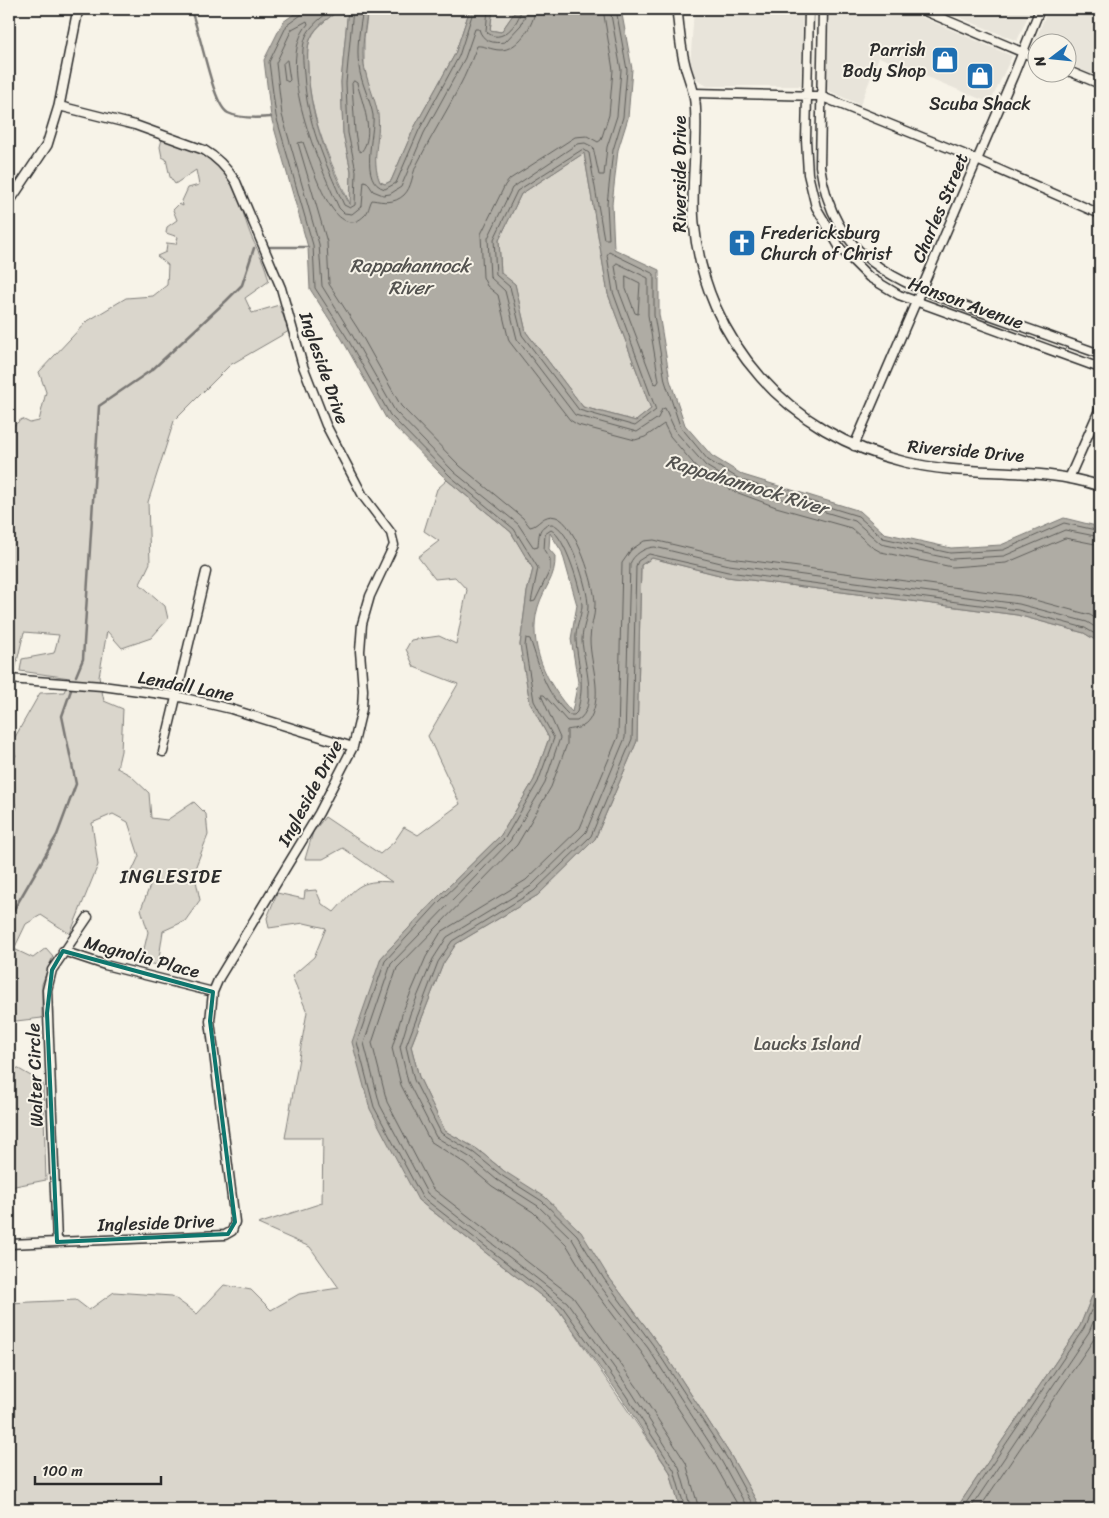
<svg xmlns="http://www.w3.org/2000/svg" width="1109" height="1518" viewBox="0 0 1109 1518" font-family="Sriracha,sans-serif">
  <rect width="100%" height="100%" fill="#f7f3e8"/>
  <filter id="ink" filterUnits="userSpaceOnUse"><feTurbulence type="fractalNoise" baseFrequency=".02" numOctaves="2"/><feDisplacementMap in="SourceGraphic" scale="10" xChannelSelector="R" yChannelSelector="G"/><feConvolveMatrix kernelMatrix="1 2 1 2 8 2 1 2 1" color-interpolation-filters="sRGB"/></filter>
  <g filter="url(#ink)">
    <path fill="#e8e4da" d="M 694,9 L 803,9 L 801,86 L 707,86 L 696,79 L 690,67 Z
      M 826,9 L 903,9 L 1012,56 L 990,103 L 879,57 L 860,105 L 827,90 Z
      M 939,9 L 1031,9 L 1017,41 Z
      M 1048,9 L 1100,9 L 1100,78 L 1067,63 L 1066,42 L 1036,42 L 1036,50 L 1032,49 Z"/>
    <path fill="#dad6cc" stroke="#82807c" d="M 341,9 L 348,9 L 341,82 L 343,133 L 351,171 L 351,206 C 329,159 312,124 308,72 C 308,61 306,48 311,38 C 316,26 331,16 341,9 Z
      M 368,9 L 470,9 L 455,54 L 414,128 L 391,181 L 385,184 L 380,182 L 376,174 L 374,154 L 378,130 L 364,66 L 364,38 Z
      M 493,9 L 517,9 L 501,32 L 490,30 Z
      M 162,139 C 177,145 196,148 210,156 C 236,171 241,213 252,238 C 259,253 265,264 269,281 L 245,298 L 252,313 L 279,305 L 289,331 L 230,365 L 174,421 L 148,502 L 150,563 L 140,584 L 165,606 L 168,619 L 151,638 L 122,648 L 107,631 L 99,677 L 104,701 L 123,709 L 121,751 L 117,768 L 130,775 L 149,793 L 151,818 L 167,820 L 194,802 L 206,814 L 208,835 L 194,871 L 200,900 L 185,921 L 163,931 L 158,965 L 141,962 L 148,932 L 141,909 L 153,878 L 127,882 L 139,856 L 128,822 L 113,814 L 92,823 L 98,865 L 70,934 L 41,915 L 26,924 L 14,949 L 33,958 L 46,948 L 53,956 L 42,984 L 42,1018 L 16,1021 L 9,1017 L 9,827 L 17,807 C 6,789 6,773 16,755 L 9,746 L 9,739 L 15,737 L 40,693 L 64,692 L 70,678 L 20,671 L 22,659 L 54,653 L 59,635 L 24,632 L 15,670 L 9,671 L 9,426 L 13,426 L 22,419 L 30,423 L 39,421 L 46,392 L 39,372 L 86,322 L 126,298 L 153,296 L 167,285 L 168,265 L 157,256 L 166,252 L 167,243 L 176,244 L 178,237 L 166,233 L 167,227 L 177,220 L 173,210 L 179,204 L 183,206 L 182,201 L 188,188 L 199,185 L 196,170 L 175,184 L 170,177 L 166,159 L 162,157 L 160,147 Z
      M 584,153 L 608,294 L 651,409 L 636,421 L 583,407 L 526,332 L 515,284 L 501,274 L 499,240 L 521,194 Z
      M 447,480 L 511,532 L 533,569 L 527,592 L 520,645 L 530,703 L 549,738 L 534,780 L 501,835 L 436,899 L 381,958 L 418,1200 L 558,1309 L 670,1472 L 680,1509 L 9,1509 L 9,1303 L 76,1300 L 89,1310 L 114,1292 L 172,1296 L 197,1314 L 224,1285 L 251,1290 L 271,1310 L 299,1294 L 339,1288 L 310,1247 L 258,1224 L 322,1203 L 323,1138 L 285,1138 L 307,1012 L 292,976 L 314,957 L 326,928 L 304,923 L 269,928 L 267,918 L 277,893 L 304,899 L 305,891 L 316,890 L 322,904 L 334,912 C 355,889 358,879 392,882 L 343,848 L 323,859 L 305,859 L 313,832 L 325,817 L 380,854 L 394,842 L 404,827 L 418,835 L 460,804 L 428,736 L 458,684 L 414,667 L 406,649 L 411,640 L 439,636 L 456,644 L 467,590 L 455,577 L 435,579 L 418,557 L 439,541 L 424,531 L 437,489 Z
      M 652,558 L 727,577 L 1017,615 L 1084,633 L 1100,643 L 1100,1276 L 1080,1326 L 956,1509 L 761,1509 L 731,1456 L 657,1342 L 608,1276 L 504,1171 L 477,1149 L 445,1131 L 419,1077 L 411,1046 L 443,964 L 456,944 L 538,895 L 595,839 L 637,741 L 641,565 Z
      M 17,1068 L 43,1083 L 46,1180 L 15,1186 L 9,1196 L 9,1072 Z"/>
    <path fill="#afaca4" stroke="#7a7874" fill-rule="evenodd" d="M 301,9 L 341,9 C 331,16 316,26 311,37 C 306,48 308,60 308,71 C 311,119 328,163 350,205 L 351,171 L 343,133 L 341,82 L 348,9 L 368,9 C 365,27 361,48 364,66 C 367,82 375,98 378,114 C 381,138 370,159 380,182 L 385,184 L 391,181 L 414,128 L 455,54 L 470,9 L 493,9 L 490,30 L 501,32 L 517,9 L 621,9 L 632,69 L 628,118 L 618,150 L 612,204 L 614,249 L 659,270 L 659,314 L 670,380 L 685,425 L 712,456 L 743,475 L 860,511 L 884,533 L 951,548 L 1001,545 L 1064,518 L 1100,527 L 1100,643 L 1084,633 L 1017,615 L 727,577 L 652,558 L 641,565 L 637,741 L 595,839 L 538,895 L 456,944 L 443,964 L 411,1046 L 419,1077 L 445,1131 L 477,1149 L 504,1171 L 545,1197 L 581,1232 L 608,1276 L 657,1342 L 731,1456 L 761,1509 L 680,1509 L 670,1472 L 621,1397 L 558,1309 L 418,1200 L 370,1109 L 352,1042 L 381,958 L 436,899 L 501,835 L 534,780 L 549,738 L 530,703 L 520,645 L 527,592 L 533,569 L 511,532 L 447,480 L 386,418 L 342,339 L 310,289 L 308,247 L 271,117 L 264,60 L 283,22 ZM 584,153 L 608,294 L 651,409 L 636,421 L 583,407 L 526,332 L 515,284 L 501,273 L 499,240 L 521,194 ZM 550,533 L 562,552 L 577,605 L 571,639 L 578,682 L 572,712 C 547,685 527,644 538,607 C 544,587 556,578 555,556 L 549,549 Z
      M 1100,1276 L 1100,1489 L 1089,1509 L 956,1509 L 1080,1326 Z"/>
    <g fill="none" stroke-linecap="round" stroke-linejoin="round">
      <path stroke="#605f5b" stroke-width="1" d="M 303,9 L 301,15 L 287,25 L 269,62 L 276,116 L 313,245 L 315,288 L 346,336 L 390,415 L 450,476 L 514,529 L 538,568 L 531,602 L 535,601 L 550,570 L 550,559 L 544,550 L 545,534 L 551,530 C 565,536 582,592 582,606 C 581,618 575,629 576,640 C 578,669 586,682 577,712 L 574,715 L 569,715 C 543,690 541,670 530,639 L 526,638 L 525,646 L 534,701 L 554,738 L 538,782 L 505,838 L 439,902 L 385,961 L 357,1042 L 374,1107 L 422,1197 L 562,1306 L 625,1394 L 674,1470 L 685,1509
        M 333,9 C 324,15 310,26 306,36 C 301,48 303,61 304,74 C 307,124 324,160 344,205 L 350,208 L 355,205 L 356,171 L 348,133 L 346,83 L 353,9
        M 363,9 C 360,27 356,48 359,67 C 361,83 370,99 373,115 C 375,135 358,182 385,189 L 396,183 L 419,130 L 459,56 L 474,9
        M 488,9 L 486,31 C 500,47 520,23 521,9
        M 528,9 L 521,25 L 505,42 C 493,44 482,41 479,29 L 475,29 L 465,58 L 424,133 L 401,187 L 390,194 L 383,195 L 373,191 L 367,182 L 364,181 L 362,206 L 352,214 L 344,213 L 339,208 C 320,166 273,64 308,24 L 307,21 L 292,29 L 276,63 L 282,115 L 319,244 L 322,286 L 351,333 L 395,411 L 454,472 L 518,524 L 534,548 L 538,547 C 539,535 538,525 552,524 C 570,528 588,588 588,606 C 588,617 582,629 582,640 C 583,661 600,707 577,721 L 567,721 L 544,695 L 541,695 L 560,738 L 544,785 L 510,841 L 391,964 L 364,1043 L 380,1105 L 427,1193 L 567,1302 L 631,1391 L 679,1467 L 691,1509
        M 535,9 C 535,24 517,51 500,50 C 492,50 483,45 477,46 C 462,89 436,126 416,166 C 412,175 412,187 404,195 C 394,204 384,202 372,200 C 369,205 369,212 364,216 C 334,245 310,160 303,142 L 298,143 L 327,242 L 329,284 L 358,329 L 401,406 L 460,466 L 523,518 L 530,527 C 539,526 543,513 556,517 C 575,522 596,587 595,605 C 595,617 590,628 590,639 C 590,666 604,692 590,719 C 584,729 576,728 567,730 L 567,744 L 551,787 L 517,845 L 397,968 L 372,1043 L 387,1102 L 432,1188 L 573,1297 L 637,1387 L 686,1463 L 699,1509
        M 603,9 L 613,70 L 609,115 L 601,140 L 598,142 L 587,136 L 575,137 L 510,179 L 505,185 L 481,234 L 483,277 L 487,286 L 498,295 L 509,341 L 570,420 L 578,425 L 635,440 L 645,437 L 664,424 L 670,436 L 698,469 L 733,491 L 776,507 L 851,528 L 872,547 L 881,552 L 952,567 L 1006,563 L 1065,538 L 1100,545
        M 610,9 L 621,70 L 617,116 L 607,147 L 604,175 L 599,175 L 593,147 L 585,143 L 577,144 L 512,188 L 488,238 L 490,277 L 505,291 L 517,339 L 575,415 L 637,432 L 658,418 L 662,409 L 665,408 L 676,432 L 706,466 L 739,486 L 855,521 L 881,544 L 952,559 L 1004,556 L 1065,530 L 1100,537
        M 616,9 L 627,70 L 623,117 L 613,150 L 607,204 L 609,239 L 604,239 L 589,153 L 583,149 L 517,191 L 494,239 L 496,275 L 510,287 L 522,335 L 579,410 L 635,426 L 656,410 L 613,292 L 607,255 L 609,252 L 654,274 L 654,315 L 665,381 L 680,426 L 708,460 L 741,480 L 858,516 L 883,538 L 950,553 L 1003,550 L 1064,523 L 1100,531
        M 287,60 L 290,80 L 288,82 L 285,80 L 283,64 Z
        M 354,81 L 357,83 C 362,102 376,135 361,152 L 358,150 L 355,132 L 352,84 Z
        M 617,263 L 648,278 L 648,315 L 659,381 L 657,384 L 654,383 L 619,291 L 615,266 Z
        M 626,276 L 640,283 L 638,314 L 635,313 L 626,289 Z
        M 740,1509 L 715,1465 L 642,1353 L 592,1287 L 566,1244 L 533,1212 L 492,1186 L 466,1164 L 430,1141 L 401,1085 L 392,1048 L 403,1011 L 426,957 L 441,932 L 526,880 L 580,828 L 618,737 L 622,563 L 631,550 L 644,541 L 654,540 L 730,558 L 1020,596 L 1090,615 L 1100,621
        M 748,1509 L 722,1462 L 648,1348 L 598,1283 L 572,1239 L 538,1206 L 497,1180 L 471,1158 L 436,1137 L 408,1082 L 400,1047 L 410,1014 L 433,959 L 447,937 L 531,886 L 586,832 L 625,738 L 630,564 C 633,555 645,547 655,547 L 729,565 L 1019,604 L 1087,622 L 1100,630
        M 755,1509 L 727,1458 L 653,1345 L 604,1279 L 577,1235 L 542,1201 L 501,1175 L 474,1153 L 441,1133 L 414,1080 L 406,1046 L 438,962 L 452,941 L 534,891 L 591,836 L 632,739 L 636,566 L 638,561 L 649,554 L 728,572 L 1018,610 L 1085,628 L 1100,637
        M 962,1509 L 1084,1328 L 1100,1288
        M 970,1509 L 1089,1332 L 1100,1305
        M 979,1509 L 1096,1336 L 1100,1326"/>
      <path stroke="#7a7874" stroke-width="2.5" d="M 190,9 C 201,30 212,105 228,113 C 240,119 258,118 271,117
        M 270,247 L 308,247
        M 76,676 L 83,659 L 99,406 L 153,369 L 226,301 L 242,285 L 254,248
        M 9,918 L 57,835 L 76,784 L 62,716 L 71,690"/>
      <g stroke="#2b2b2b" stroke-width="11">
        <path id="minor" d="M 809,9 L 806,140 L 808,174 L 816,207 L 840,248 L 869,277 L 899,295 L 1100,368
          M 823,9 L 820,166 C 834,263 900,283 981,312 C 1021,326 1061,340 1100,354
          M 920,9 L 1036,58
          M 1066,70 L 1100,84
          M 694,93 L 820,96 L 961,153 L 1100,214
          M 854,446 L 1014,74 L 1040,9
          M 1070,476 L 1100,408
          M 9,679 L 102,686 L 176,696 L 231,709 L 353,747
          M 163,752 L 206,572
          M 63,951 L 105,965 L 213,992
          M 57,1242 L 47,990 L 52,970 L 88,917
          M 9,1244 L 225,1235 L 232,1231 L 235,1222 L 210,1021 L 213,992 L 219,978 L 319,813 L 353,747 L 362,709 L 363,690 L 360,651 L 362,624 L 370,596 L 394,545 L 391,533 L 363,496 L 326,425 L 303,366 L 281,288 L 236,182 C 227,168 218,158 204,150 L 135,125 L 59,106"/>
      </g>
      <g stroke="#2b2b2b" stroke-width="12">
        <path id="tertiary" d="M 677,9 C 679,28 680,46 685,65 C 688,77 694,89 695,102 C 699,142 690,183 694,223 C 705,342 790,435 905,462 C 970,478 1037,465 1100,486
          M 9,202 L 47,145 L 59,106 L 78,9"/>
      </g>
      <use href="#minor" stroke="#f7f3e8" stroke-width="8"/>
      <use href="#tertiary" stroke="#f7f3e8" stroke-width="9"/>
    </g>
  </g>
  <path fill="none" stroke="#0f766e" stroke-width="4" stroke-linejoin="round" d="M 63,951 L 213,992 L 210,1021 L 235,1222 L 228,1234 L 57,1242 L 47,1013 L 52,970 Z"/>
  <defs>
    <g id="shop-square" transform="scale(1.4375)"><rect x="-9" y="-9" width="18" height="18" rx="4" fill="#1f6fb2" stroke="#f7f3e8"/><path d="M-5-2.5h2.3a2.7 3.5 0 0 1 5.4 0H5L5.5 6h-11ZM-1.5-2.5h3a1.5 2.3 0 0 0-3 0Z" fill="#fff"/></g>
    <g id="church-square" transform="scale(1.4375)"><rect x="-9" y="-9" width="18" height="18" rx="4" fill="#1f6fb2" stroke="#f7f3e8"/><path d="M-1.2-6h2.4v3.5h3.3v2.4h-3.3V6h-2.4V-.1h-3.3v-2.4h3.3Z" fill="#fff"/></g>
  </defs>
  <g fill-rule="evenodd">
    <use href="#shop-square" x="945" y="60"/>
    <use href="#shop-square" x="980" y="76"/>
    <use href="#church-square" x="742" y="243"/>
  </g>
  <g text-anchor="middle" stroke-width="4" stroke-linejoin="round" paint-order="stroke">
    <g font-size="18" fill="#2b2b2b" stroke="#f7f3e8" text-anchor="end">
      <text x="926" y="56">Parrish<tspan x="926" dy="21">Body Shop</tspan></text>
      <text x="980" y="110" text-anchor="middle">Scuba Shack</text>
      <text x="761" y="239" text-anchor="start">Fredericksburg<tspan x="761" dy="21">Church of Christ</tspan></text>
    </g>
    <g font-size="18" fill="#2b2b2b" stroke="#f7f3e8">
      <text transform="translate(680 174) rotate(-90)" y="6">Riverside Drive</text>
      <text transform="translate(940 208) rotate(-67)" y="6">Charles Street</text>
      <text transform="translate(966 303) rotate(20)" y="6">Hanson Avenue</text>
      <text transform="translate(324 368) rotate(71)" y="6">Ingleside Drive</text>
      <text transform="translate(966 451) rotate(5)" y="6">Riverside Drive</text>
      <text transform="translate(186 686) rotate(11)" y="6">Lendall Lane</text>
      <text transform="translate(310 793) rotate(-62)" y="6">Ingleside Drive</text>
      <text transform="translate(142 957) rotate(15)" y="6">Magnolia Place</text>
      <text transform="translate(35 1075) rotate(-92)" y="6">Walter Circle</text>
      <text transform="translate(156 1223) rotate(-2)" y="6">Ingleside Drive</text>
    </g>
    <g font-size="18" fill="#575653" stroke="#f7f3e8">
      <text x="807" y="1050">Laucks Island</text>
    </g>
    <g font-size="19" font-style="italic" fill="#53524f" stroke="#f7f3e8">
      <text x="410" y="272">Rappahannock<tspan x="410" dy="22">River</tspan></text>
      <text transform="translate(747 484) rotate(17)" y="7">Rappahannock River</text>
    </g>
    <g font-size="19" letter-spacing="1" fill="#2b2b2b" stroke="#f7f3e8">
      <text x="171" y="883">INGLESIDE</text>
    </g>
  </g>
  <rect width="1109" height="1518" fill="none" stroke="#f7f3e8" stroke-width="30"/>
  <rect x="15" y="15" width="1079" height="1488" fill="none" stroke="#2b2b2b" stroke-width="2" filter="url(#ink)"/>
  <g transform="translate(1052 58) rotate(254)"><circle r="24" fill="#f7f3e8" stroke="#a5a39c"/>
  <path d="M0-4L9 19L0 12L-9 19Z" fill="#1f6fb2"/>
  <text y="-8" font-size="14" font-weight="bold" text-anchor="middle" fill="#2b2b2b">N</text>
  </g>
  <path d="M35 1476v8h126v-8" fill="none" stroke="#2b2b2b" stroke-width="2.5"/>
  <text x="42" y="1476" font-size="15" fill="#2b2b2b" stroke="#f7f3e8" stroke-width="4" paint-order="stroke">100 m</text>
</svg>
